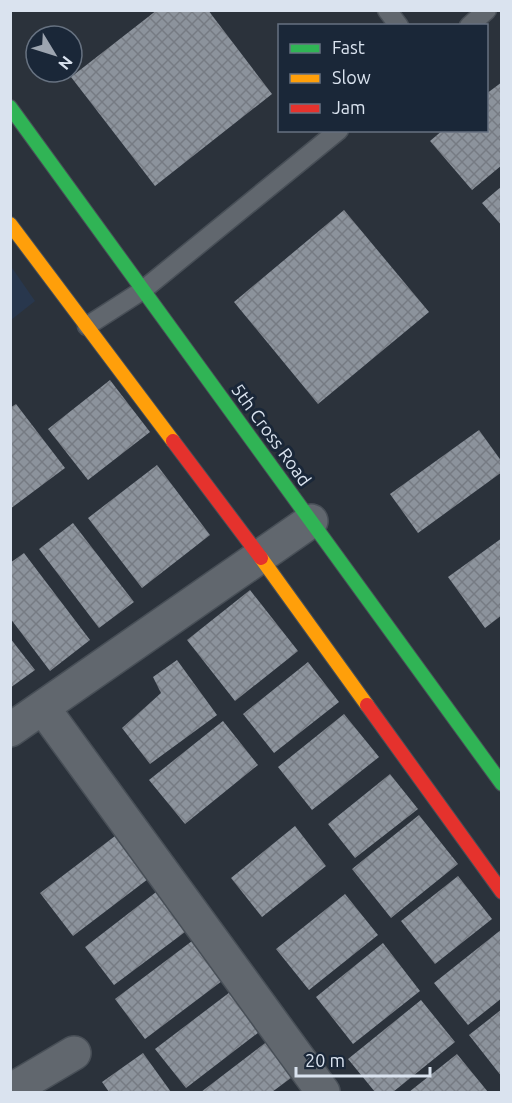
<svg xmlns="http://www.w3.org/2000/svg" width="512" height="1103" viewBox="0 0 512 1103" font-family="Ubuntu,sans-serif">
  <defs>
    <pattern id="building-cross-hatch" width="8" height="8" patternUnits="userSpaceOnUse" patternTransform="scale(1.5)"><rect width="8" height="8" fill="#8c939c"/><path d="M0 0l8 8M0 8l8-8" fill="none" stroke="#767b83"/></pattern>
  </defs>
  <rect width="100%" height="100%" fill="#2b323b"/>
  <path fill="#28374d" d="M 10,265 L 35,301 L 11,320 L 10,320 Z"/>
  <path fill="url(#building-cross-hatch)" d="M 157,10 L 208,10 L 272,94 L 155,186 L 71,77 Z
    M 502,82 L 502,165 L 472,190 L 430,141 L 443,130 L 486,130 L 486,94 Z
    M 502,186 L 502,226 L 482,203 Z
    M 344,210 L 429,312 L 318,404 L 234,302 Z
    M 110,380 L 150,432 L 88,480 L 48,429 Z
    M 16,404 L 65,468 L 10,509 L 10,408 Z
    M 479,430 L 502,462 L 502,472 L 418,533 L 390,494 Z
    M 157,465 L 210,535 L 142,588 L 88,518 Z
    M 73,523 L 134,602 L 99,628 L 39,549 Z
    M 502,538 L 502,615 L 485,628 L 448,577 Z
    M 24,553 L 90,640 L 50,671 L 10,618 L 10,563 Z
    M 250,590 L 298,651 L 235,701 L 187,640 Z
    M 10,638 L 35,670 L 10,688 Z
    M 177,660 L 217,715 L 150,764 L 122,728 L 161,693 L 153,677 Z
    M 308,662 L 339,702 L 274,753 L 243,714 Z
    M 344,714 L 379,757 L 312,810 L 278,767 Z
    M 223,721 L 258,765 L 185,824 L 149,780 Z
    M 390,774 L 418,809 L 355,858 L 328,824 Z
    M 419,815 L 458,864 L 391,918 L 352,869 Z
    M 295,826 L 326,866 L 262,917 L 231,878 Z
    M 119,833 L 152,876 L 73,936 L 40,893 Z
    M 458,876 L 492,919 L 435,964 L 401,921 Z
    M 160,889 L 189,929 L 114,985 L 85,947 Z
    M 345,894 L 378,935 L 309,990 L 276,949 Z
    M 502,929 L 502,998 L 468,1025 L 434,983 Z
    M 196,938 L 226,978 L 145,1039 L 115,999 Z
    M 383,943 L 420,991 L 353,1044 L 316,997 Z
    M 234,989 L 263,1029 L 186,1088 L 155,1049 Z
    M 421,1000 L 455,1042 L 393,1092 L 375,1092 L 348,1059 Z
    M 502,1009 L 502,1077 L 469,1035 Z
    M 269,1040 L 295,1075 L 272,1092 L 201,1092 Z
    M 143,1053 L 171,1092 L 109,1092 L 102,1082 Z
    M 457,1054 L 488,1092 L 409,1092 Z"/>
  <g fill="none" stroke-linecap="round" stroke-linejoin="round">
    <g stroke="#484f57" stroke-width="21">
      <path id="lane" d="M 387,10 L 399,26
        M 469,26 L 487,10
        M 87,326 L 143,290 L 339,130"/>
    </g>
    <g stroke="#484f57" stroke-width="36">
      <path id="street" d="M 43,708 L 323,1092
        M 10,730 L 311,521
        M 10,1091 L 74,1053"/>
    </g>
    <g stroke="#484f57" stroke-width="16">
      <path id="fast" d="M 10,107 L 502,784"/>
    </g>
    <g stroke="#484f57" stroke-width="16">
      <path id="slow" d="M 10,224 L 173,441
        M 261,558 L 367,705"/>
    </g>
    <g stroke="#484f57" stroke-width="16">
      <path id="jam" d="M 173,441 L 261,558
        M 367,705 L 502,892"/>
    </g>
    <use href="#lane" stroke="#61676e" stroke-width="18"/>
    <use href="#street" stroke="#61676e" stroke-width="33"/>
    <use href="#fast" stroke="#30b455" stroke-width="14"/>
    <use href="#slow" stroke="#ff9f0a" stroke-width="14"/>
    <use href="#jam" stroke="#e5322d" stroke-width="14"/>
  </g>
  <g text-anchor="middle" stroke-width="6" stroke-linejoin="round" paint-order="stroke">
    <g font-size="18" fill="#dae3ef" stroke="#1a2738">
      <text transform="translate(271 435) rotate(54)" y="6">5th Cross Road</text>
    </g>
  </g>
  <rect width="512" height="1103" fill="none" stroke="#dae3ef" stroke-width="24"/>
  <rect x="278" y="24" width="210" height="108" fill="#1a2738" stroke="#677281" stroke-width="1.5"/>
  <rect x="290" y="44" width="30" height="9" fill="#30b455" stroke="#677281" stroke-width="1.5"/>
  <text x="332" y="54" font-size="18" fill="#dae3ef">Fast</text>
  <rect x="290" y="74" width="30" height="9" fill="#ff9f0a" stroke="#677281" stroke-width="1.5"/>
  <text x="332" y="84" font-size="18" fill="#dae3ef">Slow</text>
  <rect x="290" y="104" width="30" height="9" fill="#e5322d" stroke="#677281" stroke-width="1.5"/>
  <text x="332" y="114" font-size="18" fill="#dae3ef">Jam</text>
  <g transform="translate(54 54) rotate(128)"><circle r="28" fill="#1a2738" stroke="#677281" stroke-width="1.5"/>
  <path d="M0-4.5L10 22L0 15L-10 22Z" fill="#9da5b0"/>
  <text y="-9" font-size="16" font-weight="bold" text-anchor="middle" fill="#dae3ef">N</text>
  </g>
  <path d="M296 1067v9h134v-9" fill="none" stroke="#dae3ef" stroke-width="3"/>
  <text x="305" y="1067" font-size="18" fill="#dae3ef" stroke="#1a2738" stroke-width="4.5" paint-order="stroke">20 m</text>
</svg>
